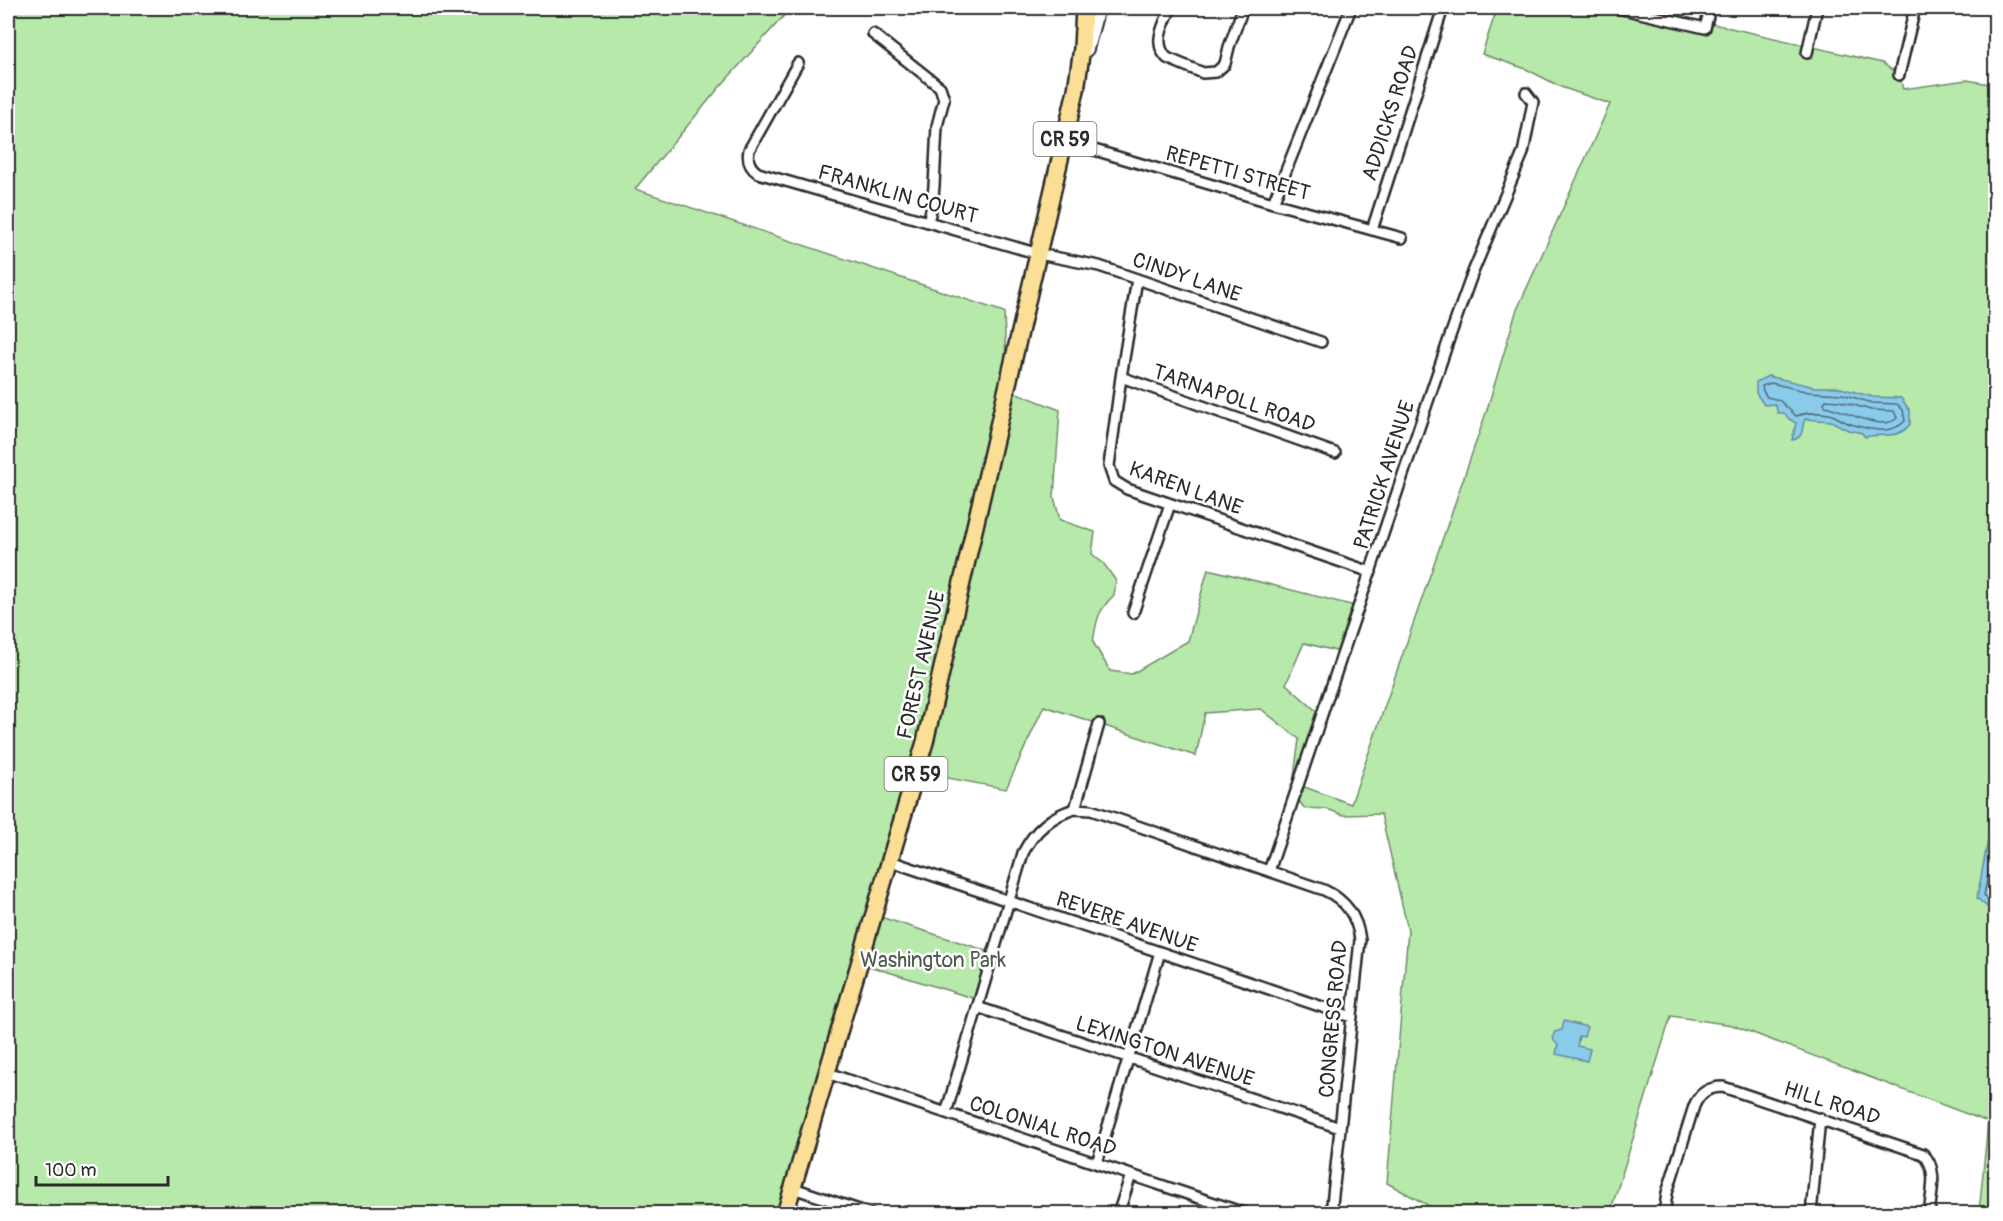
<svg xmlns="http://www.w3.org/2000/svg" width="2003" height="1221" viewBox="0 0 2003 1221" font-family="Pangolin,sans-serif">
  <rect width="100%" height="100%" fill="#fff"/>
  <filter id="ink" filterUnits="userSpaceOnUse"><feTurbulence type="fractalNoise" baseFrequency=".0167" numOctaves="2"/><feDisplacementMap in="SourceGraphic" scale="12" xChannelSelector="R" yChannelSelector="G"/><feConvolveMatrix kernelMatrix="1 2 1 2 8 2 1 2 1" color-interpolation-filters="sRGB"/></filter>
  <g filter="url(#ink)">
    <path fill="#b6e9aa" stroke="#708a6a" stroke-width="1.5" d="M 8,8 L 791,8 L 718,89 L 635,189 L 1004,312 L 1007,389 L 1060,410 L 1054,497 L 1060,520 L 1095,532 L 1092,554 L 1104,564 L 1116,581 L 1114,595 C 1097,612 1097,619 1093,642 L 1110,671 L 1132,674 L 1188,641 L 1208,569 L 1359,607 L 1344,653 L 1304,643 L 1286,684 L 1323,717 L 1299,785 L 1351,804 L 1486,413 L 1516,312 L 1610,104 L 1561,87 L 1526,69 L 1482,54 L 1497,8 L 1644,8 L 1882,63 L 1899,75 L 1903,89 L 1967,80 L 1995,85 L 1995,1213 L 1979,1213 L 1988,1122 L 1732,1025 L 1671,1016 L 1610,1213 L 1442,1213 L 1387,1183 L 1408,930 L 1381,814 L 1343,815 L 1327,809 L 1304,808 L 1292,791 L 1299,739 L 1261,709 L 1205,713 L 1196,756 L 1044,706 L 1006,789 L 917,772 L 874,915 L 994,953 L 979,1000 L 859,963 L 785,1213 L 8,1213 Z"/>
    <path fill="#8acbeb" stroke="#648b9e" stroke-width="1.5" d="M 1768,376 L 1815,387 L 1837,387 L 1873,397 L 1901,398 L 1910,411 L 1910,424 C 1898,441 1882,432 1865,437 L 1862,433 L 1848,430 L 1831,421 L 1805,419 C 1801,427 1805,438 1792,440 L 1796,423 L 1789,419 L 1784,413 L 1778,413 L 1775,404 L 1764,405 L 1756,393 L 1756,382 Z
      M 1995,803 L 1995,908 L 1986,906 L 1977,898 Z
      M 1564,1021 L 1587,1027 L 1584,1037 L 1579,1036 L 1577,1046 L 1590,1049 L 1587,1061 L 1556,1054 L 1558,1045 L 1554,1041 L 1553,1036 L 1555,1032 L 1562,1030 Z"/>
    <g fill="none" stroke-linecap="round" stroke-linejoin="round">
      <path stroke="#516b78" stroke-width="1.5" d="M 1771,383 L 1809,392 L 1842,394 L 1872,403 L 1897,404 L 1903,410 L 1905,421 C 1891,436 1868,429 1851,424 C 1843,422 1837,416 1829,414 C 1817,412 1805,413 1796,416 L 1779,400 L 1767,397 L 1763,391 L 1762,386 Z
        M 1826,400 L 1840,401 L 1871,410 L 1894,411 L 1897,418 C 1882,433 1843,409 1825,406 L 1824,403 Z
        M 1996,832 L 1984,895 L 1988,900 L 1996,902"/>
      <g stroke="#2b2b2b" stroke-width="14">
        <path id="minor" d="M 1171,8 C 1164,24 1152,43 1167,58 L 1203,73 L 1216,72 L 1225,64 L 1229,47 L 1243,8
          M 1618,8 L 1705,28 L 1710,8
          M 873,34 L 936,84 L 940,87 L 944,99 L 937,126 L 934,186 L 932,206 L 928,222
          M 1807,53 L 1817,8
          M 798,63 L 749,150 C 747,160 749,167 758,173 L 1039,254 L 1099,266 L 1321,342
          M 1899,75 L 1915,8
          M 1064,141 L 1273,203 L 1402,238
          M 1273,203 L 1351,8
          M 1372,230 L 1443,8
          M 1137,279 L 1121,377 L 1109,466 L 1114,481 L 1127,489 L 1371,572
          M 1121,377 L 1335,453
          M 1133,613 L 1170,504
          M 1075,809 L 1091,810 L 1324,890 C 1346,900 1357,916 1360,940 L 1331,1214
          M 890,861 L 1352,1017
          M 1269,871 L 1450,336 L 1473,272 L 1523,153 L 1533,102 L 1526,93
          M 977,1007 L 1340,1128
          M 827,1073 L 1247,1214
          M 946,1113 L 1023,853 C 1034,831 1050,816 1075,809 L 1099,724
          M 1097,1163 L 1160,952
          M 793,1188 L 871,1214
          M 1118,1214 L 1131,1175
          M 1664,1214 L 1667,1193 L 1694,1106 C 1700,1092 1709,1087 1723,1087 L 1923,1154 C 1939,1169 1931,1193 1929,1214
          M 1811,1214 L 1820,1118"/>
      </g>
      <g stroke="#2b2b2b" stroke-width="18">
        <path id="secondary" d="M 1086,49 L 1097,8"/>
      </g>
      <g stroke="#2b2b2b" stroke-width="20">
        <path id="primary" d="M 785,1214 L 925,742 L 1076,90 L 1082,48 L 1084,8"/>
      </g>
      <use href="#minor" stroke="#fff" stroke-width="9"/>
      <use href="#secondary" stroke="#fff" stroke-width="14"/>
      <use href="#primary" stroke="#fbdf96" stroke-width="15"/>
    </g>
  </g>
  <g text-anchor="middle" stroke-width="5" stroke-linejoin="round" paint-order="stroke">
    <g fill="#fff" stroke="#6b6b6b" stroke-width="1.5">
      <rect x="1033.5" y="122" width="63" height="34" rx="4.5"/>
      <rect x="884.5" y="757" width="63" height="34" rx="4.5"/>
    </g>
    <g font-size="20" font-weight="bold" fill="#2b2b2b">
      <text x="1065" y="146">CR 59</text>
      <text x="916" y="781">CR 59</text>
    </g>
    <g font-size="21" fill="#2b2b2b" stroke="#fff">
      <text transform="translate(1390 113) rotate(-72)" y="7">ADDICKS ROAD</text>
      <text transform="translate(1238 173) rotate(16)" y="7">REPETTI STREET</text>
      <text transform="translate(898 194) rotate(16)" y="7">FRANKLIN COURT</text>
      <text transform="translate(1187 277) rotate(19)" y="7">CINDY LANE</text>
      <text transform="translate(1234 398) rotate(19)" y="7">TARNAPOLL ROAD</text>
      <text transform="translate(1384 475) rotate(-72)" y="7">PATRICK AVENUE</text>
      <text transform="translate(1186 488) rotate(20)" y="7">KAREN LANE</text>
      <text transform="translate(921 665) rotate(-77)" y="7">FOREST AVENUE</text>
      <text transform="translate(1127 922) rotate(19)" y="7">REVERE AVENUE</text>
      <text transform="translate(1333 1019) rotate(-85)" y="7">CONGRESS ROAD</text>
      <text transform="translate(1165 1051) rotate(18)" y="7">LEXINGTON AVENUE</text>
      <text transform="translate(1832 1103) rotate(18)" y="7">HILL ROAD</text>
      <text transform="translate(1043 1126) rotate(18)" y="7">COLONIAL ROAD</text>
    </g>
    <g font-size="21" fill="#4e5a4b" stroke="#fff">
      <text x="933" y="967">Washington Park</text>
    </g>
  </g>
  <rect width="2003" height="1221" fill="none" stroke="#fff" stroke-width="30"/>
  <rect x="15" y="15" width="1973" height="1191" fill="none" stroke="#2b2b2b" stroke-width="2" filter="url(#ink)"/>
  <path d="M36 1176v9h132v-9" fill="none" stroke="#2b2b2b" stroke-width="3"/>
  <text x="45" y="1176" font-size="18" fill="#2b2b2b" stroke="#ffffff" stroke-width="4.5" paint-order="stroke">100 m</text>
</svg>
